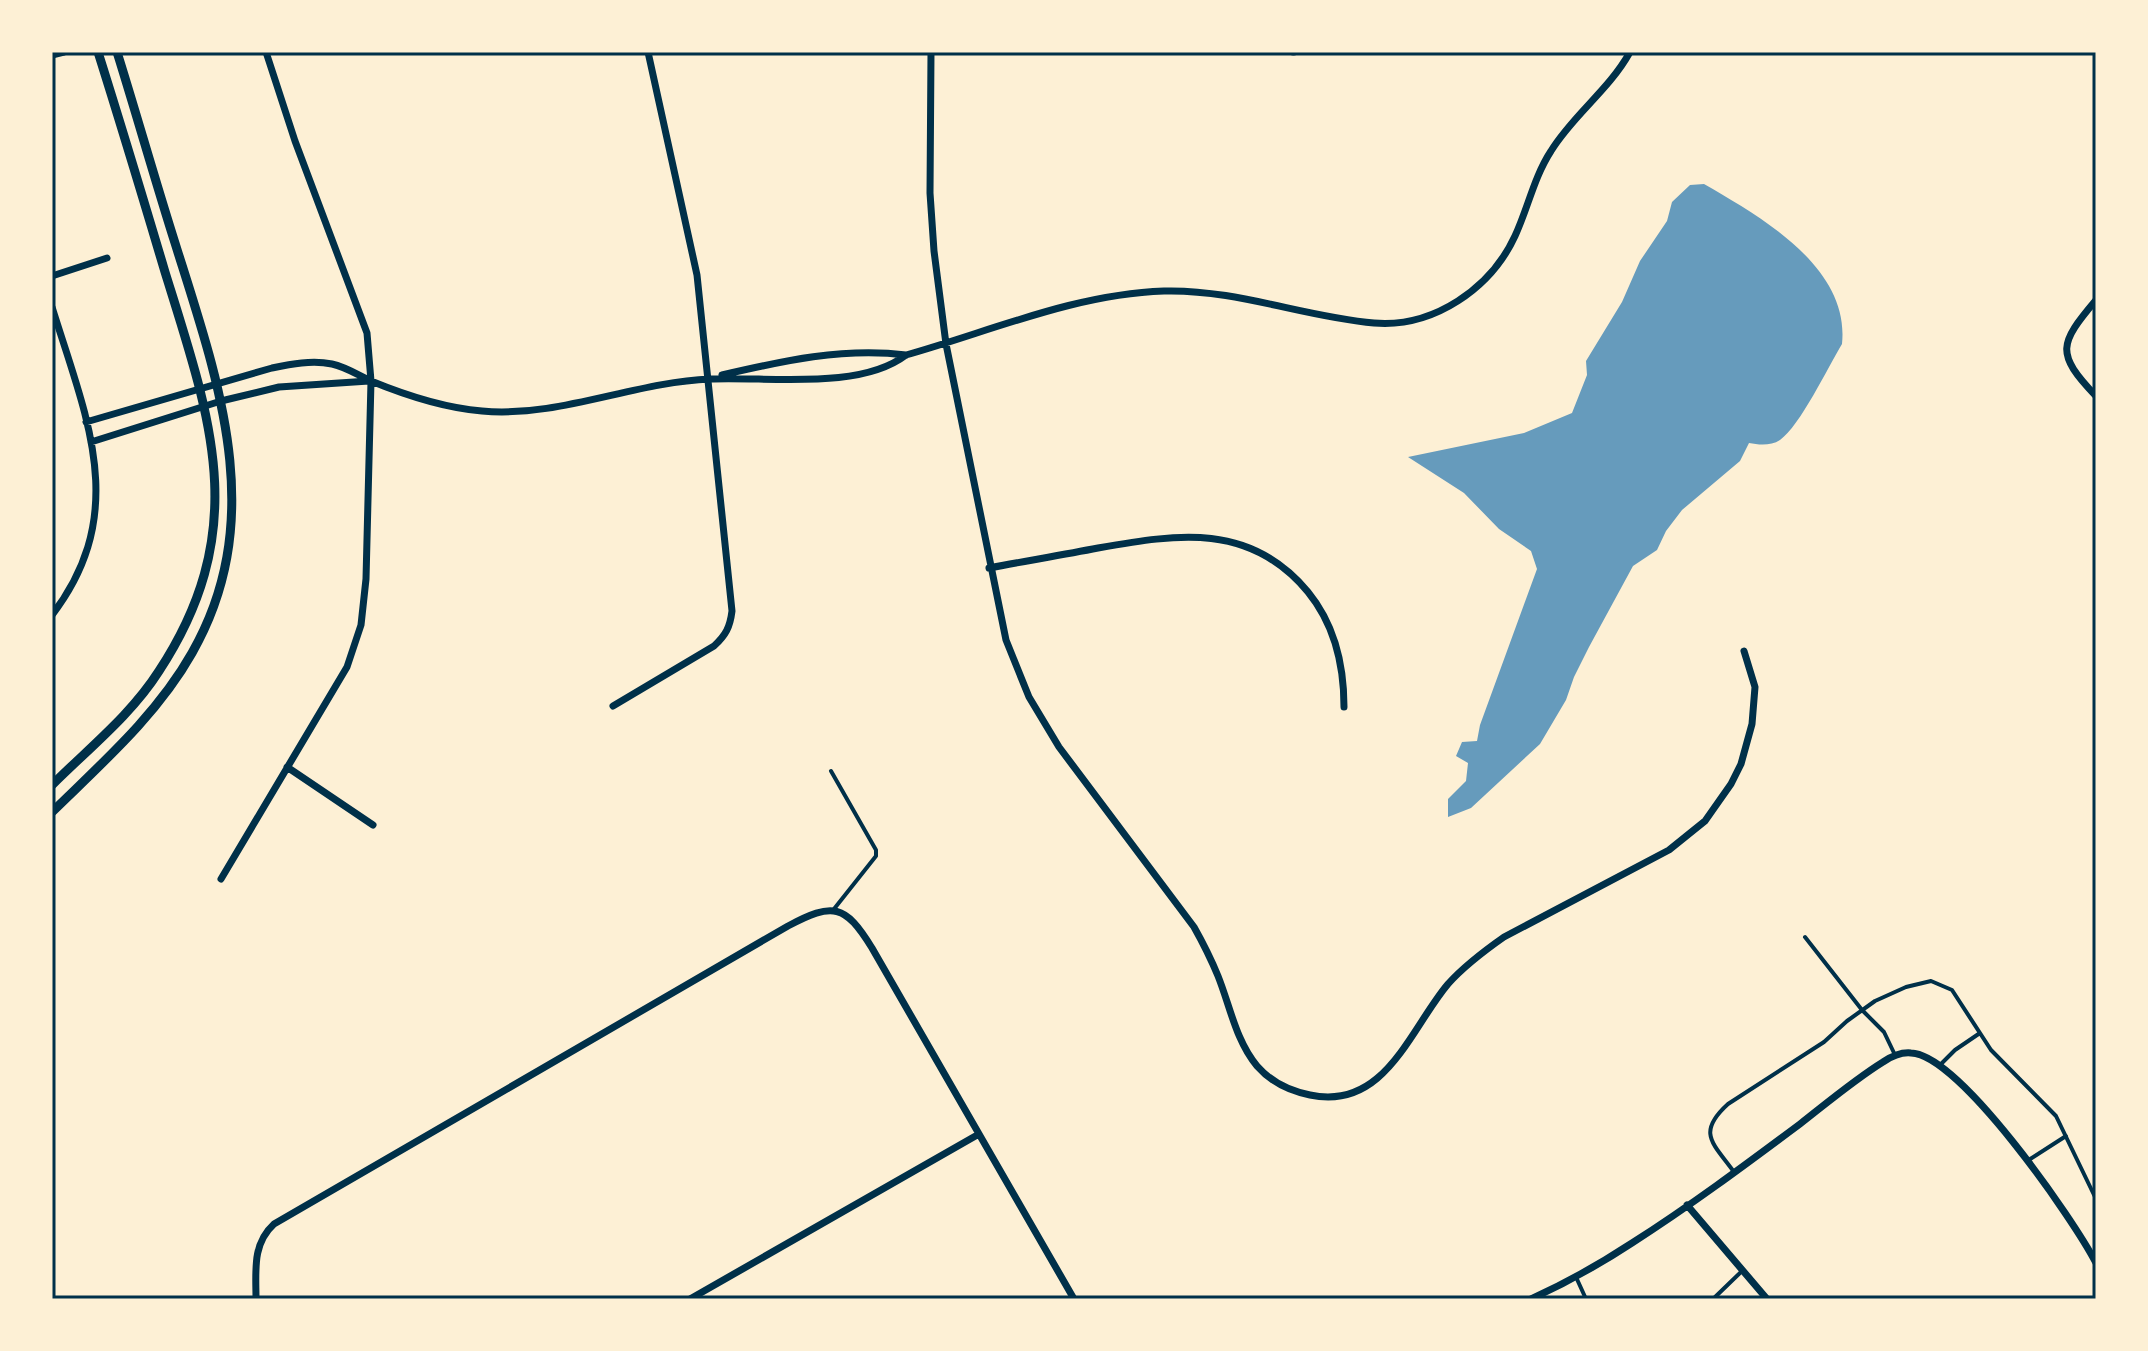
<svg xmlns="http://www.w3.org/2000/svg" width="2148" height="1351" viewBox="0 0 2148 1351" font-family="Helvetica,sans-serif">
  <rect width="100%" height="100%" fill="#fdf0d5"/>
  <path fill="#669bbc" d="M 1704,184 C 1761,217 1850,267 1842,344 C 1828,367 1800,426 1780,440 C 1771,446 1759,445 1749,443 L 1740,461 L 1682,510 L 1666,531 L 1657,550 L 1633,566 L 1589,647 L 1574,677 L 1566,700 L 1540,744 L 1471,808 L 1448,817 L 1448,799 L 1466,781 L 1468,763 L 1456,756 L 1462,742 L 1477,741 L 1480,725 L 1537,569 L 1531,551 L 1499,529 L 1464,493 L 1408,457 L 1524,433 L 1572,413 L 1587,375 L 1586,361 L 1622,302 L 1640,261 L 1667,221 L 1672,202 L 1690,185 Z"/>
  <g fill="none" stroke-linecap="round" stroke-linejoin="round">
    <path stroke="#003049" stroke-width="4" d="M 831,771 L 876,850 L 876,856 L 834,909
      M 1805,937 L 1862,1010 L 1884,1032 L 1895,1055
      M 1940,1065 L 1955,1050 L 1980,1033
      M 2027,1161 L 2066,1136
      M 1734,1172 C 1713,1143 1696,1133 1728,1104 L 1824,1042 L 1847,1021 L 1875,1001 L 1906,987 L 1931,981 L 1952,990 L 1991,1050 L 2056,1116 L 2096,1199
      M 1576,1277 L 1586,1299
      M 1713,1299 L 1743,1270"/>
    <path stroke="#003049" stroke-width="7" d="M 931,52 L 930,193 L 934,251 L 946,344 L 1006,640 L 1029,697 L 1059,747 L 1194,927 C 1203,943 1211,959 1218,976 C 1230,1006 1236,1041 1257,1066 C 1271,1082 1290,1091 1310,1095 C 1385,1111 1410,1029 1448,984 C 1465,965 1484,951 1504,937 L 1669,850 L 1705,821 L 1731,784 L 1741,764 L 1752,724 L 1755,687 L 1744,651
      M 1293,52 L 1294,52
      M 52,55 L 64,52
      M 52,276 L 107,258
      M 2096,300 C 2059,344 2055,353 2096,396
      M 52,307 C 86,417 131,512 52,615
      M 722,375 C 782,361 844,347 906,355
      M 86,422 L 272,368 C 291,364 312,360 332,364 C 346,367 358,375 371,381 C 405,395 445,408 482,411 C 558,418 634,382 710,379 C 766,376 859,391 906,355 C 991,331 1075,294 1164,291 C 1236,289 1304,317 1374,323 C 1434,328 1491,288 1515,236 C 1528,208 1534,177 1551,151 C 1573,115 1609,90 1630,52
      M 91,442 L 221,401 L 279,387 L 369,381
      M 989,568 C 1026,561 1062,555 1098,548 C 1178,534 1250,522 1308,592 C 1335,625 1344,665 1344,707
      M 613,706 L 714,646 C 726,635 730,627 732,611 L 697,275 L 648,52
      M 287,767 L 373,825
      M 221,879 L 347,667 L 361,625 L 366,579 L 371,381 L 367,333 L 295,141 L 266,52
      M 1687,1205 L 1767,1299
      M 256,1299 C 256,1271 252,1244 274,1224 L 788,926 C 833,902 845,904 872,948 L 1074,1299
      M 690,1299 L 979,1134
      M 1531,1299 C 1566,1283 1600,1264 1632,1243 C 1690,1206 1745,1165 1800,1124 C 1827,1103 1854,1080 1883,1062 C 1892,1056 1901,1052 1911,1053 C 1959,1054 2074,1220 2096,1263"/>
    <path stroke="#003049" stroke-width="9" d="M 52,785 C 89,748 131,715 159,671 C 252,529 211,420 165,272 C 143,198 121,125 98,52
      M 52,812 C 102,763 157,715 192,653 C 269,518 218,380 175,243 C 155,180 137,116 117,52"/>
  </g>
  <rect width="2148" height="1351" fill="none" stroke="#fdf0d5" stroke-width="108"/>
  <rect x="54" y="54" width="2040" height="1243" fill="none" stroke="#003049" stroke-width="3"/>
</svg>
